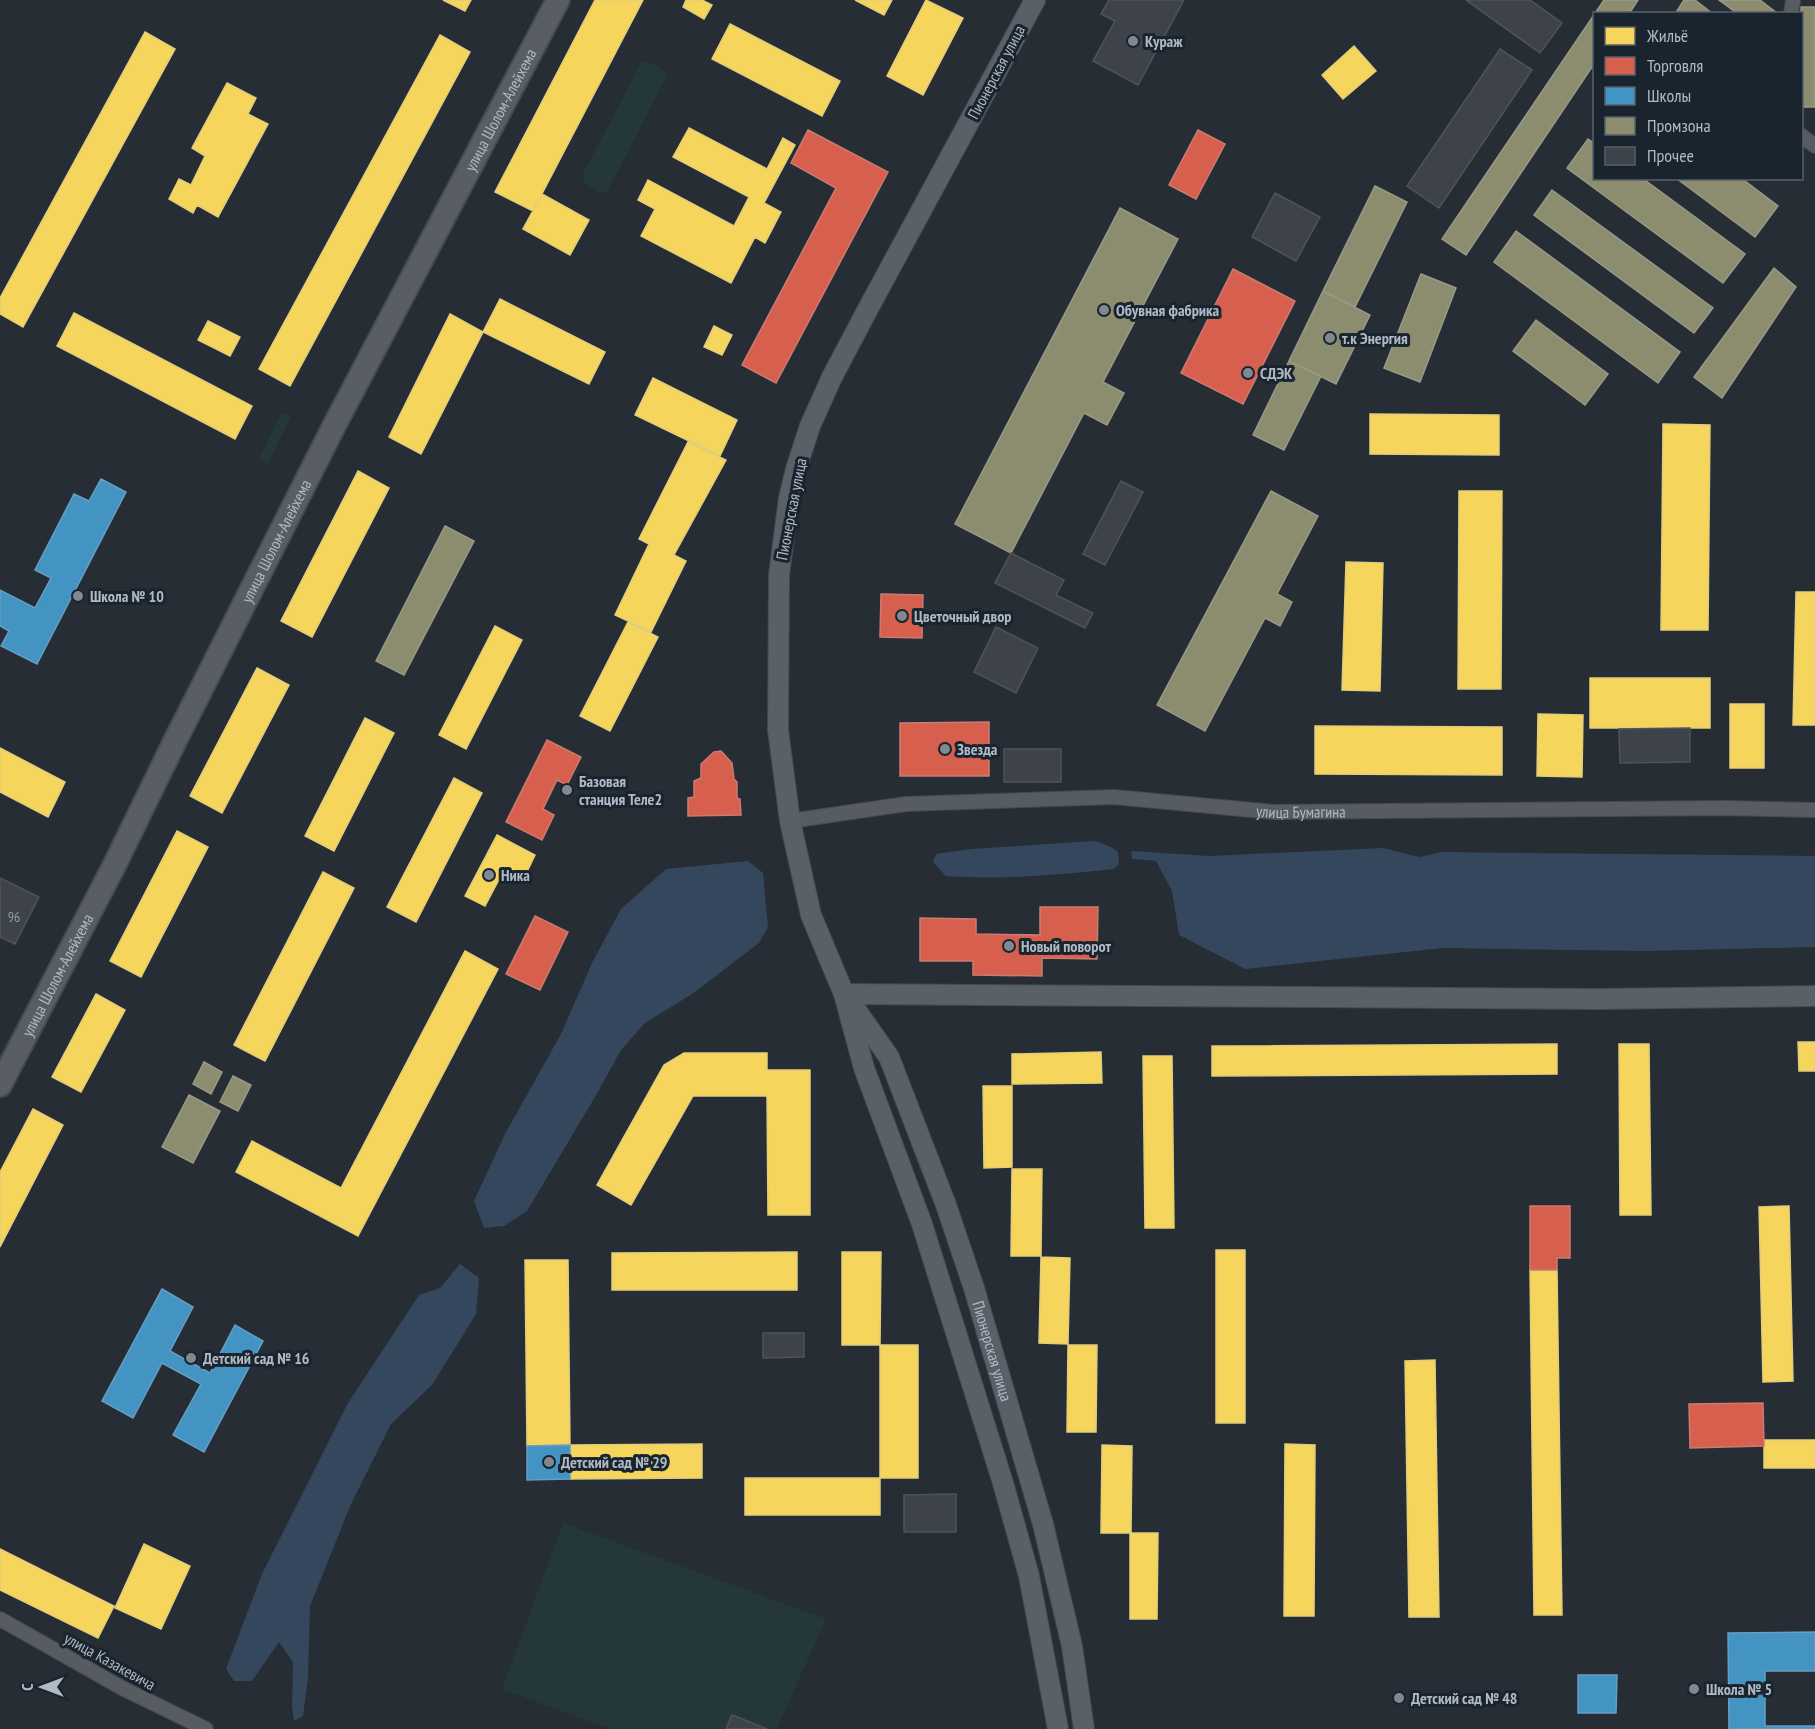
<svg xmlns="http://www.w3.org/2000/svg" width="1815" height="1729" viewBox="0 0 1815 1729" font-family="'PT Sans Narrow',sans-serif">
  <rect width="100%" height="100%" fill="#272d34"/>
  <path fill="#24373a" d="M 642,61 C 651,62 662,67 667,76 L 608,190 L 601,193 L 584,183 L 583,174 Z
    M 282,412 L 291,416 L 268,464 L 259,459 Z
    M 563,1523 L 826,1619 L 777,1729 L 610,1729 L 502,1689 Z"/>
  <path fill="#34475d" d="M 1095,841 L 1111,847 L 1118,852 L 1119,864 L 1114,869 C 1059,875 1001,880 946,876 L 933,862 L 936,854 L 971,849 Z
    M 1383,848 L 1419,857 L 1442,852 L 1815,856 L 1815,947 L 1646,951 L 1443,948 L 1245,969 L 1179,935 L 1172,891 L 1156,861 L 1132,859 L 1131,851 L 1209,856 Z
    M 748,861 L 763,873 L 768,927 L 759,943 L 692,994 L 645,1023 L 621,1050 L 595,1097 L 527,1211 L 504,1226 L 484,1228 L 474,1201 L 505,1134 L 561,1034 L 593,961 L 621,909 L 666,869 Z
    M 460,1264 L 479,1278 L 476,1314 L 432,1385 L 391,1424 L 351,1504 L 310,1606 L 308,1677 L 303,1716 L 294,1721 L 292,1706 L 293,1662 L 279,1642 L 252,1681 L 234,1681 L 226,1669 L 262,1574 L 348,1403 L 419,1295 L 440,1288 Z"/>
  <path fill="#f6d55c" stroke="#e1cd7c" stroke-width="1.5" d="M 443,0 L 471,0 L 465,11 Z
    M 595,0 L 643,0 L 533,211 L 495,192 Z
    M 686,0 L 702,0 L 712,5 L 704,19 L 683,7 Z
    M 855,0 L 892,0 L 884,15 Z
    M 926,0 L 963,18 L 923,95 L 887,76 Z
    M 730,24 L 840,81 L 822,116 L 712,59 Z
    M 145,32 L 175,49 L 23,327 L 0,314 L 0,298 Z
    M 440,35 L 470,52 L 290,386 L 259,369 Z
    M 1354,46 L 1376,71 L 1343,99 L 1322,75 Z
    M 227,83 L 256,98 L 248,114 L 268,124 L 218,217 L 197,205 L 193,213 L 169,199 L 179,179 L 191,185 L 205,156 L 192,148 Z
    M 689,128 L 767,169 L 783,138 L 795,145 L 764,203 L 781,212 L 765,243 L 755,237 L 731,283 L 641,236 L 655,209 L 638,200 L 648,180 L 734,226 L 749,197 L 673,157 Z
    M 542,194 L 589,220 L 570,255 L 523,229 Z
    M 500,299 L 605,352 L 589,384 L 483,332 Z
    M 74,313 L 252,406 L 235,439 L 57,346 Z
    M 450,314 L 483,332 L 421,454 L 389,437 Z
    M 208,321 L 240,337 L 230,356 L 198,340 Z
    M 714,326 L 732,335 L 722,355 L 704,347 Z
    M 653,378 L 737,420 L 720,456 L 635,415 Z
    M 1370,414 L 1499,415 L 1499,455 L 1370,454 Z
    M 1663,424 L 1710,425 L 1708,630 L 1661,630 Z
    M 688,442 L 726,460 L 674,555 L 686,561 L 651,632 L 615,615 L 649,544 L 639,539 Z
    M 358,471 L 389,488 L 312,637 L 281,621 Z
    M 1459,491 L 1502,491 L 1501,689 L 1458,689 Z
    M 1346,562 L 1383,563 L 1380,691 L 1342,690 Z
    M 1796,592 L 1815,592 L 1815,725 L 1793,725 Z
    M 628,622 L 658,637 L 610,731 L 580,716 Z
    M 495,626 L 522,640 L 466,749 L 439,735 Z
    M 257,668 L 289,685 L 222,813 L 190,796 Z
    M 1590,678 L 1710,678 L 1710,728 L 1590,728 Z
    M 1730,704 L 1764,704 L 1764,768 L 1730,768 Z
    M 1538,714 L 1583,715 L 1582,777 L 1537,776 Z
    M 365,718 L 394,733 L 334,851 L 305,836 Z
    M 1315,726 L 1502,727 L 1502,775 L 1315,774 Z
    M 0,748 L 65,782 L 48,817 L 0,792 Z
    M 454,778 L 482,793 L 416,922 L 387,907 Z
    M 177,831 L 208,847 L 141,977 L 110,961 Z
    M 497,835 L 535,855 L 523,880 L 504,870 L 485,906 L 465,896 Z
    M 323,872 L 354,888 L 265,1061 L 234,1045 Z
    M 465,951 L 498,969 L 358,1236 L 236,1172 L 252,1141 L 341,1188 Z
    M 96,994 L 125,1010 L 81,1092 L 52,1077 Z
    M 1798,1042 L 1815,1042 L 1815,1071 L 1799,1071 Z
    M 1557,1044 L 1557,1074 L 1212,1076 L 1212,1046 Z
    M 1619,1044 L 1649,1044 L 1651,1215 L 1620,1215 Z
    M 1101,1052 L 1102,1083 L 1012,1084 L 1012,1054 Z
    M 684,1053 L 767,1053 L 767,1070 L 810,1070 L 810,1215 L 768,1215 L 767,1096 L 693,1096 L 631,1205 L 597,1185 L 664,1065 Z
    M 1143,1056 L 1172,1056 L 1174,1228 L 1145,1228 Z
    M 983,1086 L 1012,1086 L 1012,1167 L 984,1168 Z
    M 33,1109 L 63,1125 L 0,1247 L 0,1172 Z
    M 1012,1169 L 1042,1169 L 1041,1256 L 1011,1256 Z
    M 1789,1206 L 1793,1381 L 1763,1382 L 1759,1207 Z
    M 1216,1250 L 1245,1250 L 1245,1423 L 1216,1423 Z
    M 797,1252 L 797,1290 L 612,1290 L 612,1253 Z
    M 842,1252 L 881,1252 L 880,1345 L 842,1345 Z
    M 1041,1257 L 1070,1258 L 1068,1344 L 1039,1343 Z
    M 525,1260 L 568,1260 L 570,1445 L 527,1446 Z
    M 1530,1270 L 1557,1270 L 1562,1615 L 1534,1615 Z
    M 880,1345 L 918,1345 L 918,1478 L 880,1478 Z
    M 1068,1345 L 1097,1345 L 1096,1432 L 1067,1432 Z
    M 1435,1360 L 1439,1617 L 1409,1617 L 1405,1361 Z
    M 1764,1440 L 1815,1440 L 1815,1468 L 1764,1468 Z
    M 702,1444 L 702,1478 L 570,1479 L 570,1445 Z
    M 1285,1444 L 1315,1445 L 1314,1616 L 1284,1616 Z
    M 1102,1445 L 1132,1446 L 1131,1533 L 1158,1533 L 1157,1619 L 1130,1619 L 1130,1533 L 1101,1533 Z
    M 745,1478 L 880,1478 L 880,1515 L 745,1515 Z
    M 144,1544 L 190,1566 L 161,1629 L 115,1608 Z
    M 0,1549 L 114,1606 L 98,1638 L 0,1590 Z"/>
  <path fill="#d6604d" stroke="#cb7b71" stroke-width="1.5" d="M 808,130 L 888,172 L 776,383 L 742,365 L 836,188 L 791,163 Z
    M 1198,130 L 1225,144 L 1196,199 L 1169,185 Z
    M 1233,269 L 1295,301 L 1243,404 L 1181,373 Z
    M 881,594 L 923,595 L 922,638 L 880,637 Z
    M 989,722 L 989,776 L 900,776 L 900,723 Z
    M 547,740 L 581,757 L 567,785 L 557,780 L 543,809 L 554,815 L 542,840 L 506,822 Z
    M 721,751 L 732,763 L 734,779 L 737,782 L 737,798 L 740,799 L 741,815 L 688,816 L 688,798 L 694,797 L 694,781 L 701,778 L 701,764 L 714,752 Z
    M 1040,907 L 1098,907 L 1097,959 L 1042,958 L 1042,976 L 973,975 L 973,961 L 920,961 L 920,918 L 976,919 L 976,934 L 1040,935 Z
    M 535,916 L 568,932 L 540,990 L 506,974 Z
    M 1530,1206 L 1570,1206 L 1570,1258 L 1557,1258 L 1557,1270 L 1530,1270 Z
    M 1763,1403 L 1764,1446 L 1690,1448 L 1689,1404 Z"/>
  <path fill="#4393c3" stroke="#649fc4" stroke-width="1.5" d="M 101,479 L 126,492 L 37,664 L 1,646 L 9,631 L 0,626 L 0,590 L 35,608 L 51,578 L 35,570 L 74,494 L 89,501 Z
    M 162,1289 L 193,1307 L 170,1351 L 210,1373 L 235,1325 L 263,1341 L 204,1452 L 173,1435 L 201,1384 L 162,1363 L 133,1418 L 102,1401 Z
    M 570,1445 L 570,1479 L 527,1480 L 527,1446 Z
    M 1815,1632 L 1815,1671 L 1765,1671 L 1765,1726 L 1815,1726 L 1815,1729 L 1729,1729 L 1728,1633 Z
    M 1578,1675 L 1617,1675 L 1616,1713 L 1578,1713 Z"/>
  <path fill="#8c8c6e" stroke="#979a88" stroke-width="1.5" d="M 1604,0 L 1638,0 L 1629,14 L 1594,14 L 1594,64 L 1466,255 L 1442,239 Z
    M 1684,0 L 1695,0 L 1713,14 L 1675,14 Z
    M 1719,0 L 1760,0 L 1777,13 L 1738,14 Z
    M 1801,7 L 1815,7 L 1815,107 L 1802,107 Z
    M 1588,139 L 1594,143 L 1594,178 L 1642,178 L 1745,254 L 1723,283 L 1567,168 Z
    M 1676,178 L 1741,178 L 1778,206 L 1755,237 Z
    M 1375,186 L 1407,202 L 1355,307 L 1323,291 Z
    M 1552,190 L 1713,308 L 1694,333 L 1534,215 Z
    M 1120,208 L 1178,239 L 1103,382 L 1124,393 L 1107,425 L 1084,413 L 1011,553 L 955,524 Z
    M 1516,231 L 1680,352 L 1658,383 L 1494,262 Z
    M 1774,268 L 1796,287 L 1722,398 L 1694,377 Z
    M 1421,274 L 1456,288 L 1420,382 L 1384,368 Z
    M 1323,291 L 1370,315 L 1336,384 L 1289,361 Z
    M 1536,320 L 1608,374 L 1585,405 L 1513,351 Z
    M 1289,361 L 1321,376 L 1284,450 L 1253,435 Z
    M 1271,491 L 1318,516 L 1277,594 L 1292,602 L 1280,626 L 1265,618 L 1205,731 L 1157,705 Z
    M 445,526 L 474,541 L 404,675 L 376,661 Z
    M 204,1062 L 222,1072 L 211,1094 L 193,1084 Z
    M 233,1076 L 251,1085 L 238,1111 L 220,1102 Z
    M 189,1095 L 220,1111 L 193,1163 L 162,1147 Z"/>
  <path fill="#3e4349" stroke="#4f545c" stroke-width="1.5" d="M 1109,0 L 1184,0 L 1138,85 L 1093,61 L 1115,21 L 1101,14 Z
    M 1466,0 L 1530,0 L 1562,23 L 1540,53 Z
    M 1500,49 L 1532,70 L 1439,208 L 1407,186 Z
    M 1275,193 L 1320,217 L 1296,261 L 1252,237 Z
    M 1121,481 L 1143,492 L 1105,565 L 1083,554 Z
    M 1011,553 L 1064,580 L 1056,595 L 1093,613 L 1085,628 L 995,583 Z
    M 996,627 L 1038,648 L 1016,693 L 974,672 Z
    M 1690,728 L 1690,762 L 1620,763 L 1619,729 Z
    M 1004,749 L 1061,749 L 1061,782 L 1004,782 Z
    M 0,878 L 39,897 L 15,944 L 0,937 Z
    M 763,1333 L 804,1333 L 804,1357 L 763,1358 Z
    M 956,1494 L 956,1532 L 904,1532 L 904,1495 Z
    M 732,1715 L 767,1729 L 726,1729 Z"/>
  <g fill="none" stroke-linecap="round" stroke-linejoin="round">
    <g stroke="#45494f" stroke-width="16">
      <g id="street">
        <path d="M 1791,14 L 1793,0"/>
        <path d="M 1802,136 L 1815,146"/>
        <path id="s1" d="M 790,821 L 906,804 L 1114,797 L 1273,812 L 1724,808 L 1815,810"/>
        <path d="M 0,1619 L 122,1688 L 206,1729"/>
      </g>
    </g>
    <g stroke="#45494f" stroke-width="22">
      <g id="secondary">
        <path d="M 1035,0 L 869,307 L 832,377 L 810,426 L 796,469 L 789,498 L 779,575 L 778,730 L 790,821 L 811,915 L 844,994 L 864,1068 L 922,1224 L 1003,1483 L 1029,1576 L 1058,1729"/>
        <path d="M 844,994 L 1600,999 L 1815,996"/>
        <path id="s2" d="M 851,1003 L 889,1057 L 946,1205 L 974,1288 L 1043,1524 L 1072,1646 L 1084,1729"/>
      </g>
    </g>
    <g stroke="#444a51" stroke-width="26">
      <g id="primary">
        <path id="s3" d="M 0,1085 L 114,866 L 175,741 L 334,426 L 558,0"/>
      </g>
    </g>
    <use href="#street" stroke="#575c62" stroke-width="14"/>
    <use href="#secondary" stroke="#5a6068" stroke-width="20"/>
    <use href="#primary" stroke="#595e64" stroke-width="22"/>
  </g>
  <g fill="#808993" stroke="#1a242f" stroke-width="2">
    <circle cx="1133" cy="41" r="6"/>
    <circle cx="1104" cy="310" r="6"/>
    <circle cx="1330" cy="338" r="6"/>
    <circle cx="1248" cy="373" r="6"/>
    <circle cx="78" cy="596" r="6"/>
    <circle cx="902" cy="616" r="6"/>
    <circle cx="945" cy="749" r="6"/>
    <circle cx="567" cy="790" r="6"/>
    <circle cx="489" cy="875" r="6"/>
    <circle cx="1009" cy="946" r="6"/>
    <circle cx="191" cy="1358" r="6"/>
    <circle cx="549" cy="1462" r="6"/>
    <circle cx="1694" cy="1689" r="6"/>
    <circle cx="1399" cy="1698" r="6"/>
  </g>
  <g text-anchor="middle" stroke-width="6" stroke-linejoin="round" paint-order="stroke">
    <g font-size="14" fill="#949ca7">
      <text x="14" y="922">96</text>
    </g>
    <g font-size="16" font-weight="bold" fill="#b0bac6" stroke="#1a242f" text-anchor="start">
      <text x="1145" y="47">Кураж</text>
      <text x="1116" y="316">Обувная фабрика</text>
      <text x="1342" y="344">т.к Энергия</text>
      <text x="1260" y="379">СДЭК</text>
      <text x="90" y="602">Школа № 10</text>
      <text x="914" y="622">Цветочный двор</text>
      <text x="957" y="755">Звезда</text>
      <text x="579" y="787">Базовая<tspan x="579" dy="18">станция Теле2</tspan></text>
      <text x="501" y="881">Ника</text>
      <text x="1021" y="952">Новый поворот</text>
      <text x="203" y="1364">Детский сад № 16</text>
      <text x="561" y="1468">Детский сад № 29</text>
      <text x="1706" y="1695">Школа № 5</text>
      <text x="1411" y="1704">Детский сад № 48</text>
    </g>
    <g font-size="16" fill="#b0bac6" stroke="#1a242f">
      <text transform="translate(996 72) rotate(-62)" y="6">Пионерская улица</text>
      <text dy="6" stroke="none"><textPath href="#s3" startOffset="1096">улица Шолом-Алейхема</textPath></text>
      <text transform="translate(791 509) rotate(-79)" y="6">Пионерская улица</text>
      <text dy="6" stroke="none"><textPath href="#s3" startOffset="610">улица Шолом-Алейхема</textPath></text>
      <text dy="6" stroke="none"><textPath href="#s1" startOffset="513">улица Бумагина</textPath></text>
      <text dy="6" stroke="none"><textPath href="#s3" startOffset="124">улица Шолом-Алейхема</textPath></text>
      <text dy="6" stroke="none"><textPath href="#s2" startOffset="378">Пионерская улица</textPath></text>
      <text transform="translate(110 1661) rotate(29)" y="6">улица Казакевича</text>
    </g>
  </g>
  <rect x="1593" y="12" width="210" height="168" fill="#1a242f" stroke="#56606b" stroke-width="1.5"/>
  <rect x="1605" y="27" width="30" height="18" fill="#f6d55c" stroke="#56606b" stroke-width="1.5"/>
  <text x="1647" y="42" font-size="18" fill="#b0bac6">Жильё</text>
  <rect x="1605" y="57" width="30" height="18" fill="#d6604d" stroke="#56606b" stroke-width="1.5"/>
  <text x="1647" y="72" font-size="18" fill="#b0bac6">Торговля</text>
  <rect x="1605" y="87" width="30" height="18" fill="#4393c3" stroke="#56606b" stroke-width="1.5"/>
  <text x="1647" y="102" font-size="18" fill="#b0bac6">Школы</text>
  <rect x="1605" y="117" width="30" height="18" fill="#8c8c6e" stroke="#56606b" stroke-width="1.5"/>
  <text x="1647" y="132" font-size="18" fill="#b0bac6">Промзона</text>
  <rect x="1605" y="147" width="30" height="18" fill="#3e4349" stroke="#56606b" stroke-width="1.5"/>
  <text x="1647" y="162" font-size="18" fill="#b0bac6">Прочее</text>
  <g transform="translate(42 1687) rotate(270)" stroke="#1a242f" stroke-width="4.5" paint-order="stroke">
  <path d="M0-4.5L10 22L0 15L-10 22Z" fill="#b0bac6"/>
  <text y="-9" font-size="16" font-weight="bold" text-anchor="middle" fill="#b0bac6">С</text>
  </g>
</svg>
